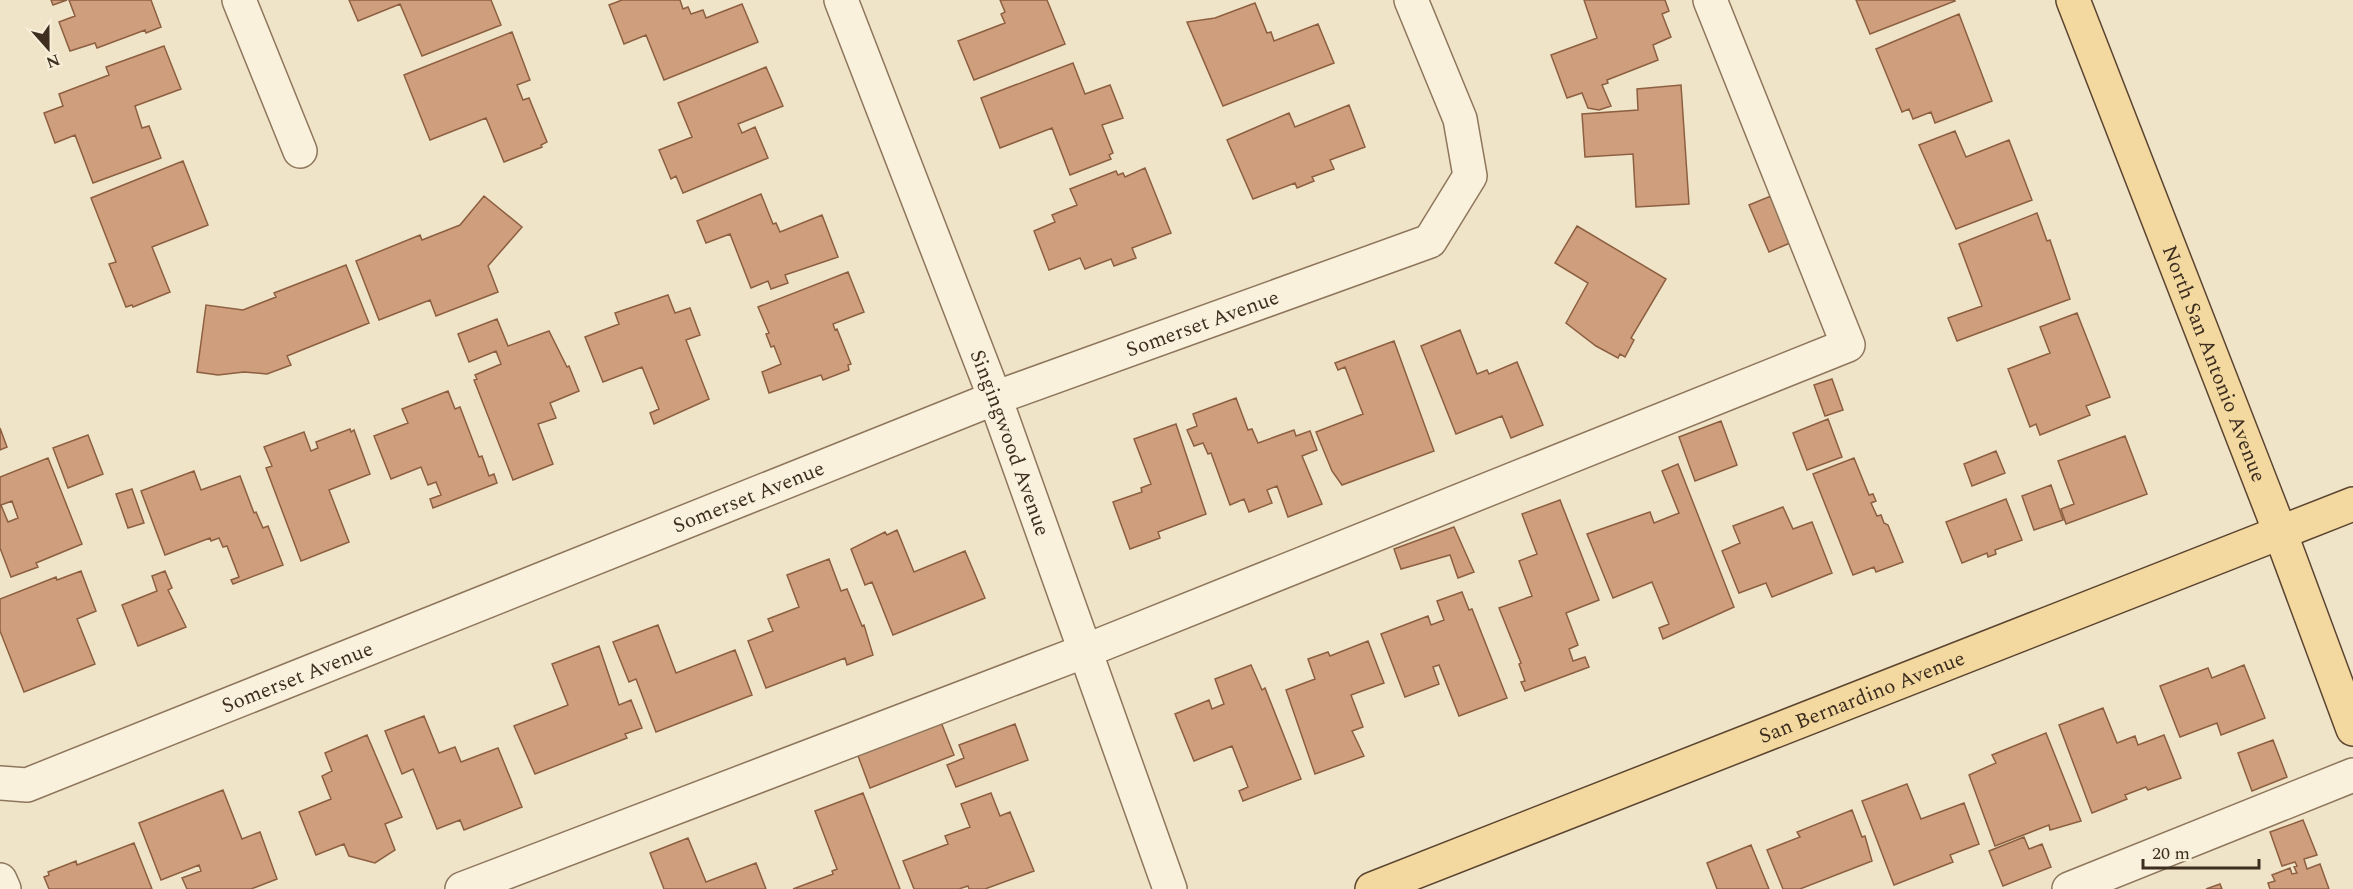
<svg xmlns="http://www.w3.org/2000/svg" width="2353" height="889" viewBox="0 0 2353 889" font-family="Spectral,serif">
  <rect width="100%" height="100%" fill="#f0e4c8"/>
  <path fill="#cf9f7d" stroke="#8d5f41" stroke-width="1.5" fill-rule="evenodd" d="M 51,0 L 67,0 L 53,5 Z
    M 69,0 L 151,0 L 161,27 L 146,33 L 145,30 L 97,48 L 95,43 L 70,51 L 59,22 L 75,16 Z
    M 349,0 L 491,0 L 501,25 L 422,56 L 400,4 L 358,21 Z
    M 622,0 L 680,0 L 683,9 L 688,7 L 691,14 L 703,10 L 706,18 L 742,4 L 758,42 L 664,80 L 646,35 L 624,44 L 609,5 Z
    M 1000,0 L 1047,0 L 1065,44 L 974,80 L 958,41 L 1005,23 L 1001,14 L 1005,12 Z
    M 1584,0 L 1665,0 L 1669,11 L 1662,14 L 1671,37 L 1653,45 L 1658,60 L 1607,80 L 1608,83 L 1602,85 L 1611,106 L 1599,110 L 1588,108 L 1582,93 L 1567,98 L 1551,55 L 1597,38 Z
    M 1856,0 L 1954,0 L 1955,1 L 1870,34 Z
    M 1255,3 L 1267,33 L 1271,32 L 1274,41 L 1318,24 L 1334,63 L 1223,106 L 1187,22 L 1215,18 Z
    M 1959,14 L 1992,101 L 1935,123 L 1931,112 L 1913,119 L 1909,109 L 1902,112 L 1876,49 Z
    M 512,32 L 530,80 L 517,85 L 523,100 L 529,98 L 547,142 L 541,145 L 542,147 L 504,162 L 486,118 L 430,140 L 404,75 Z
    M 164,46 L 181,89 L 135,106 L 142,128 L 149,126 L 161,158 L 93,183 L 75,135 L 55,143 L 44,113 L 63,106 L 59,94 L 109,75 L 106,67 Z
    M 1073,63 L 1085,94 L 1110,85 L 1123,118 L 1102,125 L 1113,153 L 1109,155 L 1111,159 L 1070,175 L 1052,128 L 1000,148 L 981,98 Z
    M 766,67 L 783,106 L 738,124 L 742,133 L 755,127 L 768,158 L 683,193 L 676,176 L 671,179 L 659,150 L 692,137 L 678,103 Z
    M 1681,85 L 1689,204 L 1636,207 L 1633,154 L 1585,157 L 1582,114 L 1638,110 L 1637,89 Z
    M 1349,105 L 1365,147 L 1330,160 L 1334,169 L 1312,177 L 1314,181 L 1297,188 L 1295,183 L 1253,199 L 1227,140 L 1289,113 L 1295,127 Z
    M 1955,131 L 1966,157 L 2009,140 L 2032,200 L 1956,229 L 1919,145 Z
    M 183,161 L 208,225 L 152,247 L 170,292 L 133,307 L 132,305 L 126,307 L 109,264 L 116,262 L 91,198 Z
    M 1145,168 L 1171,233 L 1132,248 L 1136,258 L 1114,266 L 1111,259 L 1085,269 L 1080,258 L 1049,270 L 1034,231 L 1055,222 L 1052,215 L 1077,205 L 1070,189 L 1116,171 L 1118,175 L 1123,173 L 1125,177 Z
    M 761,194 L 773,224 L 776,223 L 780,232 L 822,215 L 838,257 L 785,275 L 788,283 L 771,289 L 768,281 L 751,288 L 730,234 L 706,243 L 697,221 Z
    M 484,196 L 522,227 L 488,266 L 498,292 L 436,316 L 430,300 L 379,320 L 356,261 L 420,235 L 422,240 L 460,225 Z
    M 1771,196 L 1790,243 L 1769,252 L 1749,205 Z
    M 2037,213 L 2047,241 L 2050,240 L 2070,299 L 1957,341 L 1948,318 L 1982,306 L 1959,244 Z
    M 1577,226 L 1666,279 L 1631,338 L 1634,340 L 1625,357 L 1620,354 L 1618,358 L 1596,346 L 1566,323 L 1588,283 L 1555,263 Z
    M 346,265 L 369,323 L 287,356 L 291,365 L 267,374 L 244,372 L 218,375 L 197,372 L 206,305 L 243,310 L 276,297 L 274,293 Z
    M 848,272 L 864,312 L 833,324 L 835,330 L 837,329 L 851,364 L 848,365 L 849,370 L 823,380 L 821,375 L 769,393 L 762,372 L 781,364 L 774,346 L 771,347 L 766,334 L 769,333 L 758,307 Z
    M 668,295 L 675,313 L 690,308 L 700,335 L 686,340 L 709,399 L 654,424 L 650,413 L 659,409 L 642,367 L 603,382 L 585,337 L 619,324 L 615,313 Z
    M 2077,313 L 2110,397 L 2086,406 L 2090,415 L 2040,435 L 2036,424 L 2030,427 L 2008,369 L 2050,353 L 2040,327 Z
    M 497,319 L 508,346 L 549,331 L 567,367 L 569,366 L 579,391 L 550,403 L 556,418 L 538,424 L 553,464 L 513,480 L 474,380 L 477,379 L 475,375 L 501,364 L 496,351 L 469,362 L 458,334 Z
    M 1460,330 L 1477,374 L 1487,370 L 1489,374 L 1517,362 L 1543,425 L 1511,438 L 1502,416 L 1456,434 L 1421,346 Z
    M 1394,341 L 1434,451 L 1342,485 L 1332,471 L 1316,432 L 1363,414 L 1345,367 L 1338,370 L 1335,363 Z
    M 1832,379 L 1843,410 L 1825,416 L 1814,385 Z
    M 448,391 L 455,409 L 460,407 L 479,457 L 482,456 L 489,476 L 494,474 L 497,483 L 433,508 L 430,499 L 441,495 L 436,482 L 428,485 L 421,467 L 391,479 L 374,436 L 408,423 L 402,409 Z
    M 1236,398 L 1248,430 L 1252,429 L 1258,443 L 1294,430 L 1296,436 L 1310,431 L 1317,450 L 1302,456 L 1322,504 L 1288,517 L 1277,486 L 1267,490 L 1272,503 L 1249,512 L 1244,499 L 1230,505 L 1211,453 L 1208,454 L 1203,443 L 1194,446 L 1187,430 L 1197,426 L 1193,414 Z
    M 1828,419 L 1842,457 L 1807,470 L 1793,433 Z
    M 1721,421 L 1737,465 L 1695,481 L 1679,437 Z
    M 1176,424 L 1206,514 L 1158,532 L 1160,538 L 1130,549 L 1113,502 L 1142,492 L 1141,488 L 1151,484 L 1134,439 Z
    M 0,428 L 7,447 L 0,450 Z
    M 350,429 L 351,432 L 354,430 L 370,474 L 329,490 L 349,542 L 301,561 L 266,468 L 272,466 L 264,447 L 304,432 L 311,451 L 318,448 L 316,442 Z
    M 88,435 L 103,474 L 68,488 L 53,448 Z
    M 2125,436 L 2147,494 L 2066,524 L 2061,509 L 2074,504 L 2058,461 Z
    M 1996,451 L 2005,473 L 1972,486 L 1964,464 Z
    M 48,458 L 82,544 L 36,563 L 38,567 L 11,577 L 0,548 L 0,477 ZM 12,501 L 18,518 L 8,522 L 1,505 Z
    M 1854,458 L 1869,495 L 1873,494 L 1876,501 L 1871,503 L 1877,516 L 1881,515 L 1884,523 L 1888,525 L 1903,562 L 1876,572 L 1874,567 L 1853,575 L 1813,474 Z
    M 1678,464 L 1734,607 L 1663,639 L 1659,628 L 1669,624 L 1652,582 L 1613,598 L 1587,534 L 1650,512 L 1654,523 L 1679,513 L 1662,471 Z
    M 194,471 L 201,490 L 240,476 L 254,513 L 256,512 L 263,528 L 268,526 L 283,565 L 233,584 L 231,580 L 239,577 L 227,546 L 223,547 L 219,538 L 211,541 L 210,538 L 165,555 L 141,491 Z
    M 2051,485 L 2063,520 L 2034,530 L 2022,496 Z
    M 132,489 L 144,523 L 128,528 L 116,494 Z
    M 2006,499 L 2022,540 L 1995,550 L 1996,554 L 1988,557 L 1987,553 L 1962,563 L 1946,522 Z
    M 1560,500 L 1599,600 L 1566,613 L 1578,645 L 1569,649 L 1573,661 L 1585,657 L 1589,667 L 1525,691 L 1521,682 L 1525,681 L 1519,664 L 1521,663 L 1499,608 L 1532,596 L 1519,561 L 1537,554 L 1522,514 Z
    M 1783,507 L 1793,529 L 1812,522 L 1832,573 L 1772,597 L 1766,583 L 1739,593 L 1722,551 L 1740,543 L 1733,526 Z
    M 1454,527 L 1474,572 L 1458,578 L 1450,555 L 1401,569 L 1394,549 Z
    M 897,530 L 914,572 L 965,551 L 985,598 L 893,635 L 872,582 L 865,585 L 851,549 L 885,532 L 887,535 Z
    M 829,559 L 841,591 L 847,589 L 862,626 L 864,625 L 873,655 L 847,665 L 845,658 L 766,688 L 748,641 L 773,631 L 768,619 L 799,607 L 787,575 Z
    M 81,571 L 96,611 L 77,619 L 95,664 L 24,692 L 0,631 L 0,599 L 56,577 L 57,580 Z
    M 165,571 L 172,588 L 168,590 L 186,627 L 138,646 L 122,605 L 157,591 L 152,576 Z
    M 1462,592 L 1469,610 L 1472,609 L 1507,698 L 1459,716 L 1439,665 L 1433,667 L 1439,684 L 1405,697 L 1381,634 L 1428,616 L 1431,625 L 1444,620 L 1437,601 Z
    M 658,625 L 676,673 L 735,650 L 752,695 L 656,732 L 636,679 L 629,682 L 613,642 Z
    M 1368,641 L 1384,683 L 1351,695 L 1363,727 L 1352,731 L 1364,756 L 1315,774 L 1286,690 L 1315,679 L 1308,659 L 1328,652 L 1330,656 Z
    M 599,646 L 619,705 L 631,700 L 642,728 L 625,734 L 627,738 L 535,774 L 514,726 L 568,705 L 552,664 Z
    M 1251,665 L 1262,690 L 1265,688 L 1301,779 L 1243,801 L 1239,791 L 1248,787 L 1232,746 L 1194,761 L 1175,714 L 1209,700 L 1212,709 L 1224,704 L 1215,679 Z
    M 2244,665 L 2265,718 L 2221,735 L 2217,723 L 2180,737 L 2160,686 L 2208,668 L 2212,678 Z
    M 2103,708 L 2117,743 L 2135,736 L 2138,745 L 2164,735 L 2181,778 L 2148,790 L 2146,787 L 2125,795 L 2127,799 L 2092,813 L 2059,725 Z
    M 937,712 L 954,755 L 870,788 L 854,745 Z
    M 424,716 L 439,753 L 455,747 L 461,762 L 498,748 L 522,807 L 464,830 L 460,820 L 437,829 L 413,769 L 402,774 L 385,731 Z
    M 1015,724 L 1028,760 L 956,787 L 947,765 L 964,758 L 959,745 Z
    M 2046,733 L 2081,821 L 2050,830 L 2049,825 L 1995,846 L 1969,775 L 1996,763 L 1992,755 Z
    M 367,735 L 402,817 L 385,824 L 395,850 L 375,863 L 349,856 L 344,844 L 316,855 L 299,812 L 331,799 L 322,776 L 332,771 L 325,753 Z
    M 2273,740 L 2287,777 L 2252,791 L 2238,753 Z
    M 1907,784 L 1921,819 L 1964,803 L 1979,844 L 1950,855 L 1953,862 L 1894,885 L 1862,801 Z
    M 223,790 L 242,839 L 260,832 L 277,879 L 251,889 L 187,889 L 182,878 L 201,871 L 199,865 L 161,880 L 139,823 Z
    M 863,793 L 900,889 L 793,889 L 833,874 L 832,871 L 837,869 L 815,811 Z
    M 991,793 L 1000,816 L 1010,812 L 1034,871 L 985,889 L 969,889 L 968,886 L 959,889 L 914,889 L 903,861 L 948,844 L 945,836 L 970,827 L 961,804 Z
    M 1852,810 L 1862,837 L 1865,836 L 1872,861 L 1800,889 L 1783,889 L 1767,850 L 1800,837 L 1797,832 Z
    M 2303,820 L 2317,855 L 2304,859 L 2307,869 L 2320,864 L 2329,889 L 2270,889 L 2268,883 L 2275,881 L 2272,875 L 2290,868 L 2292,874 L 2297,873 L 2294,867 L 2297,866 L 2295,862 L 2282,866 L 2270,832 Z
    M 2024,837 L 2029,849 L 2042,844 L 2051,867 L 2003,886 L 1989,851 Z
    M 688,838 L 706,882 L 756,863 L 766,889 L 664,889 L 650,853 Z
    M 134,843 L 152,889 L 49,889 L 44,877 L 49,875 L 48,872 L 76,861 L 77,865 Z
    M 1751,845 L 1769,889 L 1717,889 L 1707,863 Z
    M 2220,884 L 2222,889 L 2206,889 Z"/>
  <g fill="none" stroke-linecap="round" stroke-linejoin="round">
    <g stroke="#8d765c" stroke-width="36">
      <g id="minor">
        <path d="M 239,0 L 300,151"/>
        <path id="s1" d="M 841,0 L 995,398 L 1170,889"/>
        <path id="s2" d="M 0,783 L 27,785 L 995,398 L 1430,241 L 1470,176 L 1460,119 L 1411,0"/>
        <path d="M 0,880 L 4,889"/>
        <path d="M 462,889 L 1085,651 L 1848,345 L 1710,0"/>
        <path d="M 2069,889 L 2353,775"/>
      </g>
    </g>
    <g stroke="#5b4430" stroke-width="36">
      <g id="major">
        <path id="s3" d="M 2073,0 L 2280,532 L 2353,729"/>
        <path id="s4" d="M 1372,889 L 2353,504"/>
      </g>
    </g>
    <use href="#minor" stroke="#faf1dc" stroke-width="33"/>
    <use href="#major" stroke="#f3d9a0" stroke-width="33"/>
  </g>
  <g text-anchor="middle" stroke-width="5" stroke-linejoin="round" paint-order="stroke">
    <g font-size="21" fill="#3d2e20" stroke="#f7eed8">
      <text dy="7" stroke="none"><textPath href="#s2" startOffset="1290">Somerset Avenue</textPath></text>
      <text dy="7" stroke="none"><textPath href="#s3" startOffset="390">North San Antonio Avenue</textPath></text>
      <text dy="7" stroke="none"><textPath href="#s1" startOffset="474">Singingwood Avenue</textPath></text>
      <text dy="7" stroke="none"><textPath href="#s2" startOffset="804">Somerset Avenue</textPath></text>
      <text dy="7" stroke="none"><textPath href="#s2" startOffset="318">Somerset Avenue</textPath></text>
      <text dy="7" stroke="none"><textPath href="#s4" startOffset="526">San Bernardino Avenue</textPath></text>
    </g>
  </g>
  <g transform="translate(48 48) rotate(159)" stroke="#f7eed8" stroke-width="4.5" paint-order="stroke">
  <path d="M0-4.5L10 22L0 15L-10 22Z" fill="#3d2e20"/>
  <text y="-9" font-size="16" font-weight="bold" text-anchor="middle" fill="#3d2e20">N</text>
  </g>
  <path d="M2143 859v9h116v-9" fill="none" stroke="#3d2e20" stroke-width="3"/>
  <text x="2152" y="859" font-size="18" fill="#3d2e20" stroke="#f7eed8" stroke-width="4.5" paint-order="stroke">20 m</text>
</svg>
